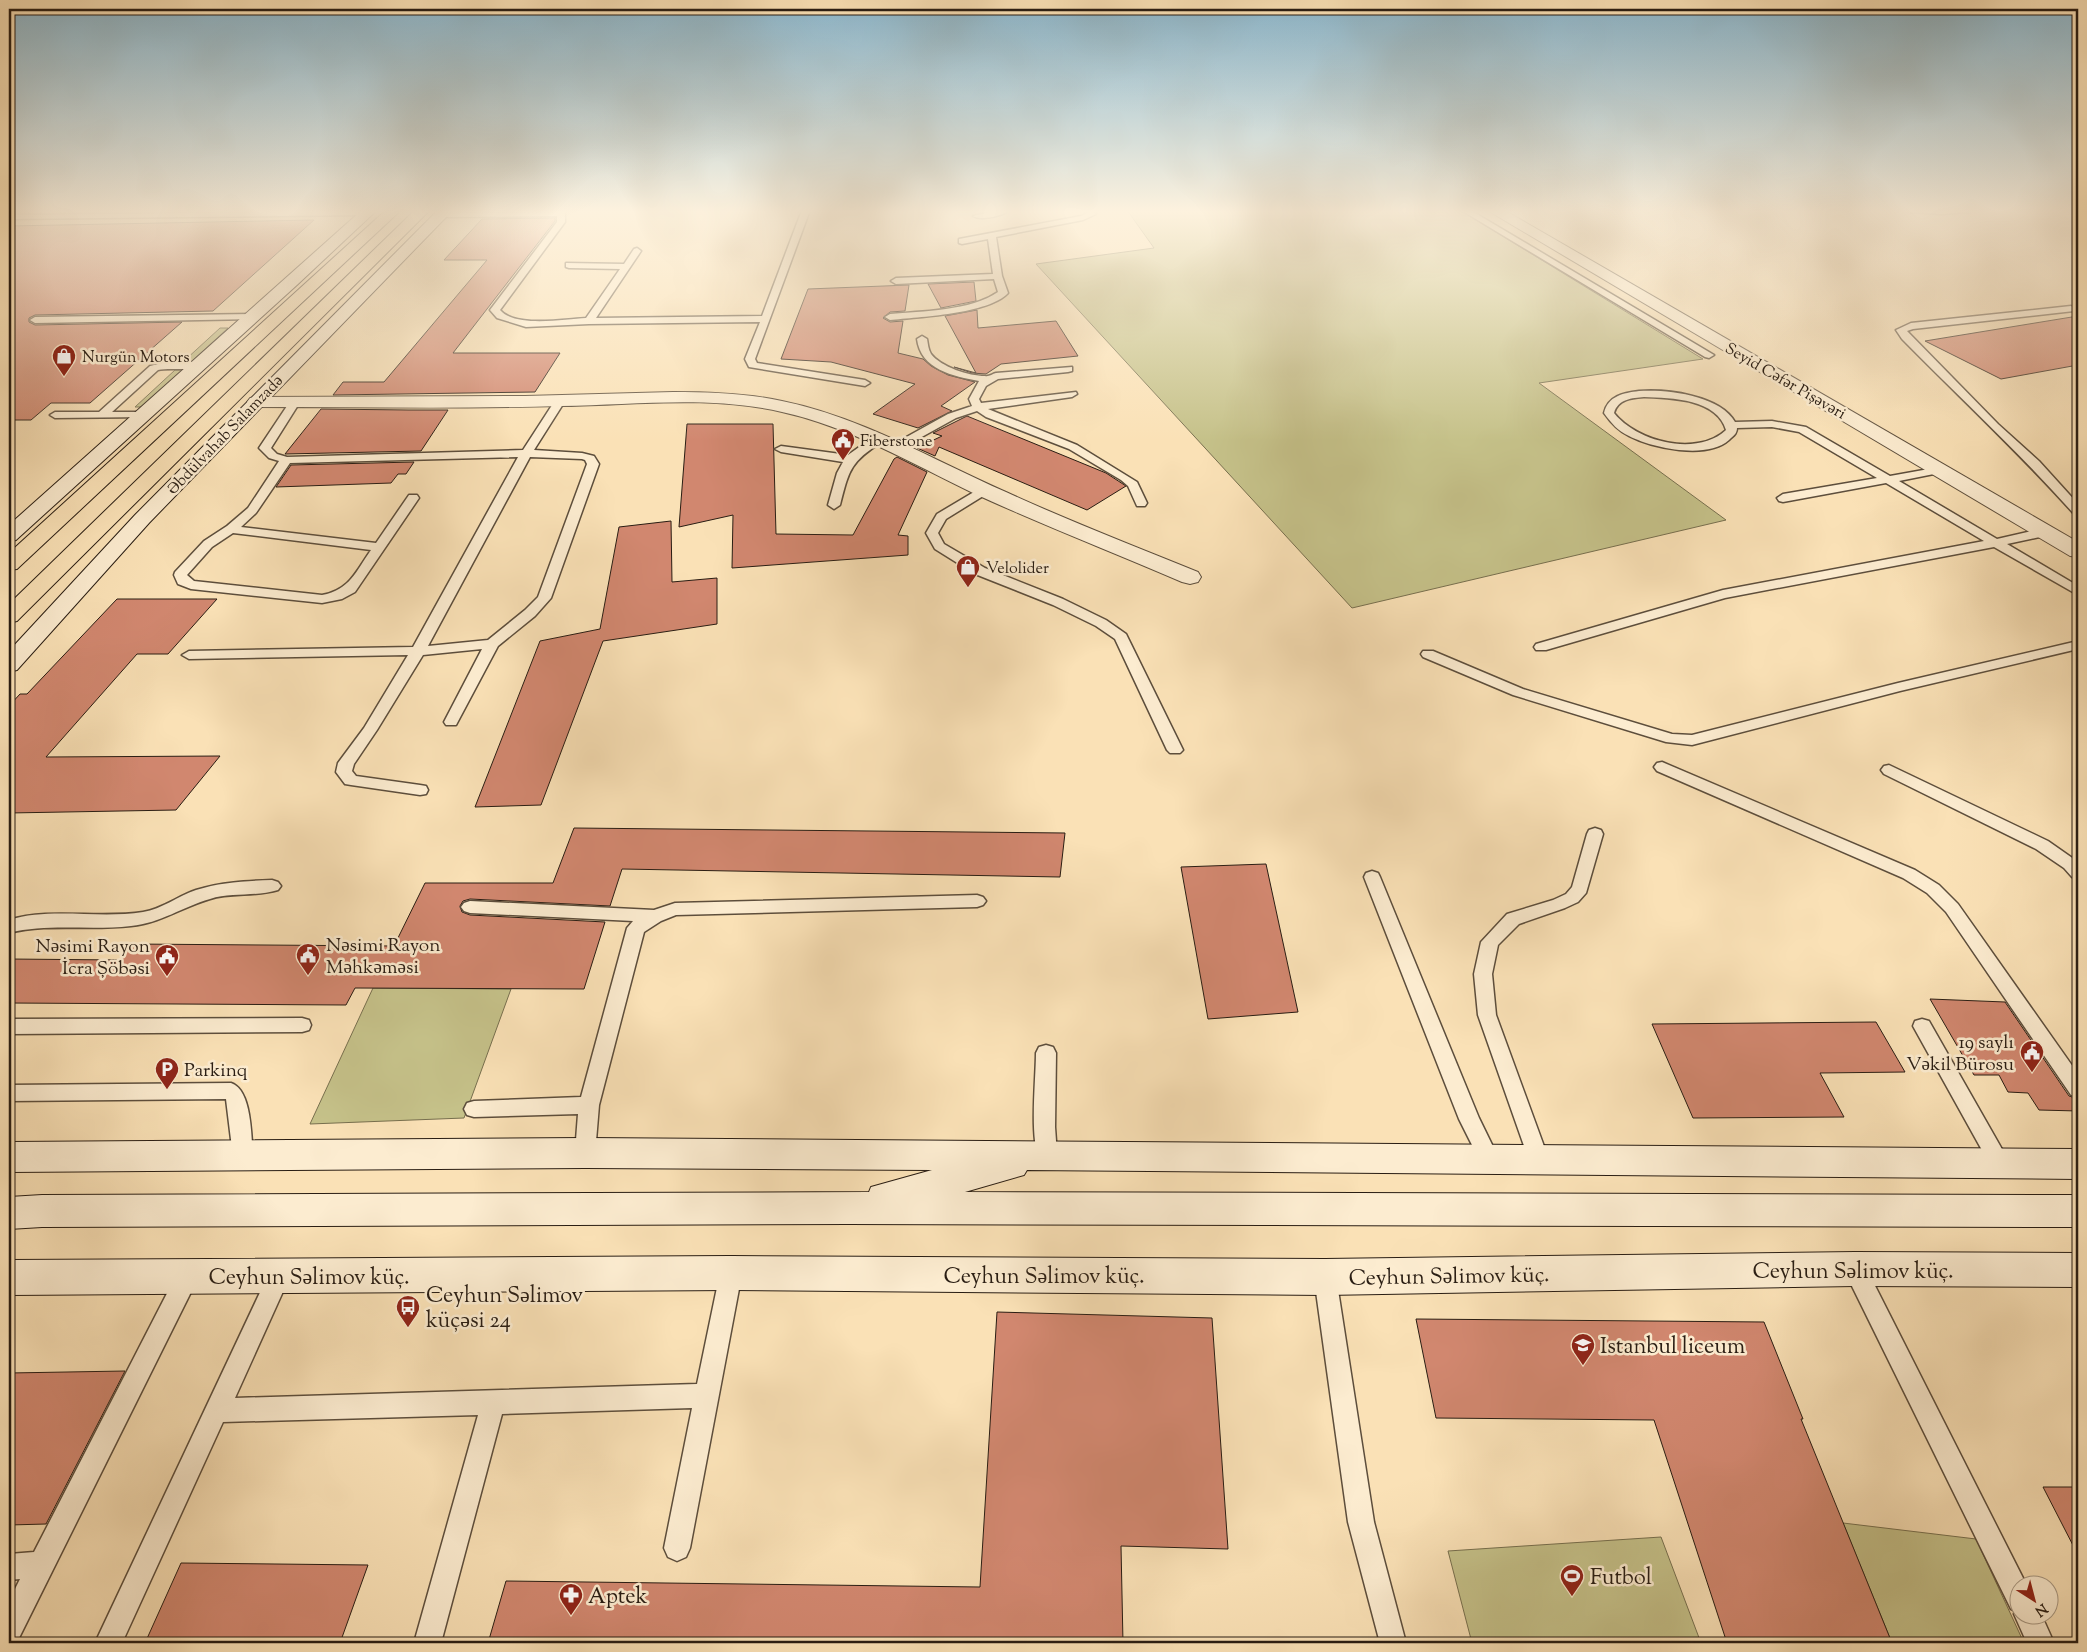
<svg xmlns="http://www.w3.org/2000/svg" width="2087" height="1652" viewBox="0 0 2087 1652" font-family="'Sorts Mill Goudy',serif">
  <rect width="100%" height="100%" fill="#fae1b6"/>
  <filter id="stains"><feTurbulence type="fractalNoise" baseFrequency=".004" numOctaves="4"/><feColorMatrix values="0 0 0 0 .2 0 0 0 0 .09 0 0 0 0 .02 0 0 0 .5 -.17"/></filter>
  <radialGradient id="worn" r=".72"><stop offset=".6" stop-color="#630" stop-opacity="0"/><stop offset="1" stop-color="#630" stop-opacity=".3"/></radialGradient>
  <path fill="#c5c189" stroke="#776f4e" d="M 1127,210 L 1460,210 L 1703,359 L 1539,383 L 1726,520 L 1352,608 L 1036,264 L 1154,248 Z
    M 220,328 L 228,328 L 192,361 L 184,361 Z
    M 175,370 L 183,370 L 143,407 L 135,407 Z
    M 373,988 L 511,989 L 464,1118 L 310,1124 Z
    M 1843,1523 L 1976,1539 L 2024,1643 L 1892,1643 Z
    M 1661,1537 L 1701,1643 L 1472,1643 L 1448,1551 Z"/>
  <path fill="#d1876f" stroke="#291d13" d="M 555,218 L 555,221 L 453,353 L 560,353 L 535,392 L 333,395 L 343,382 L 384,382 L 487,260 L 444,260 L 482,219 Z
    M 314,220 L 213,311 L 35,315 L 29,318 L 29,322 L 35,325 L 182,322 L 90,403 L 51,403 L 31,420 L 9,420 L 9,226 Z
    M 974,282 L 976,301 L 941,308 L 928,284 Z
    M 909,285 L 905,311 L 890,312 L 883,318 L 890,322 L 903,321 L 898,353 L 923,359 L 931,366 L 948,375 L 975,382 L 941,406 L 952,411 L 918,428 L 873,414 L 915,384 L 831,362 L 781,359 L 808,289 Z
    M 977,310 L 978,328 L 1056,321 L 1078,356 L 1001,364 L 986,374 L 972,373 L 954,367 L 976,373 L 945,316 Z
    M 2078,316 L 2078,365 L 2001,379 L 1925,341 Z
    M 321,409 L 408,410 L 448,410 L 421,451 L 285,454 Z
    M 967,416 L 1106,473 L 1126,486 L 1087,510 L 939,447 L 935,456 L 917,448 L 942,436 L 933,433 Z
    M 687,424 L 773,424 L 776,534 L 853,535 L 894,459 L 897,457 L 927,472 L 898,535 L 908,536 L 908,555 L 732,568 L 733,515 L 679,527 Z
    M 414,462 L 406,474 L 398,474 L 391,483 L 276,487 L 291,465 Z
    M 671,521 L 672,582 L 717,578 L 717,624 L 603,641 L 541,805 L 475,807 L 540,641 L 600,629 L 619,527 Z
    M 117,599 L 217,599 L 168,654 L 137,654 L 46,757 L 220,756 L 176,810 L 9,813 L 9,706 L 20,694 L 27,694 Z
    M 574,828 L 1065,833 L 1060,877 L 622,869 L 610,906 L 470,899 L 463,901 L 460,906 L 462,912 L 470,915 L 605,922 L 584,989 L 355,988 L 346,1005 L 9,1003 L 9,959 L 120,960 L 132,944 L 394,946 L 425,883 L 553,883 Z
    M 1266,864 L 1298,1012 L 1208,1019 L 1181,867 Z
    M 1930,999 L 2005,1002 L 2069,1096 L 2078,1099 L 2078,1111 L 2039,1110 L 2028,1093 L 2008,1092 L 1999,1075 L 1974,1075 Z
    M 1876,1022 L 1905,1072 L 1820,1073 L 1844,1117 L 1693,1118 L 1652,1024 Z
    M 997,1312 L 1212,1318 L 1228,1549 L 1121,1546 L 1123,1643 L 488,1643 L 506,1581 L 980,1587 Z
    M 1416,1319 L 1764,1322 L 1803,1419 L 1801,1419 L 1892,1643 L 1727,1643 L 1654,1420 L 1436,1418 Z
    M 125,1371 L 46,1524 L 9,1525 L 9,1373 Z
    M 2043,1487 L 2078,1487 L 2078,1555 Z
    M 181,1563 L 368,1565 L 340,1643 L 145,1643 Z"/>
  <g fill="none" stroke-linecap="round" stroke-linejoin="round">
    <g stroke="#5d4e3c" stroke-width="3">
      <path id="service" d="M 557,210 L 565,210 L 565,222 L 500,310 C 515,328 565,319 586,318 L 620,269 L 569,268 L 566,267 L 566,263 L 624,264 L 634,249 L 637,248 L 641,251 L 596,318 L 762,316 L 802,210 L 810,210 L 755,359 L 757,363 L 865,380 L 870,383 L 865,386 L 749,367 L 745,359 L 760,322 L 589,324 L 526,327 L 497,318 L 490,310 L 557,222 L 557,216 L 441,217 L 437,215 L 441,213 L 557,212 Z
        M 998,210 L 1009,210 C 1002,216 981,221 973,216 Z
        M 1084,210 L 1092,210 L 1096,214 L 1083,220 L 996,237 L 1002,276 L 1008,293 C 989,314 918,317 890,320 L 885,317 L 890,314 C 922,311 971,311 998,292 L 994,279 L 896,284 L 891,281 L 896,278 L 993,274 L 988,239 L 962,244 L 959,243 L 959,239 L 1081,216 L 1087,213 Z
        M 1461,210 L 1470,210 L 1714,355 L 1709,358 L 1705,357 Z
        M 1906,210 L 1974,210 L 1970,212 L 1941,214 L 1910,212 Z
        M 366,211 L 370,213 L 369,215 L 9,219 L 9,215 Z
        M 2071,306 L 2076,309 L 2074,311 L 1913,329 L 1907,331 L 1998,424 L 2039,461 L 2078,504 L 2078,515 L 2074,514 C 2019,452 1959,397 1902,339 L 1896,330 L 1911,323 Z
        M 253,314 L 256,315 L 256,319 L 35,323 L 30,320 L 35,317 Z
        M 922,336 L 927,339 C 928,344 928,349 931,354 C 941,367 969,376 985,376 C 989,377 992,374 996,373 L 1072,367 L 1072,371 L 1068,372 L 998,379 L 986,386 L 979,399 L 981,403 L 1076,392 L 1077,394 L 1072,397 L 988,409 L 1077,445 L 1137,482 L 1147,503 L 1145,506 L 1137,506 L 1128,486 L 1121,480 L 1069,449 L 986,417 L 977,411 L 956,418 L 900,449 L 892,449 L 890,447 L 892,445 L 948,414 L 972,406 L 969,399 L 979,381 C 953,376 921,370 917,339 Z
        M 166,362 L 199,362 L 204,365 C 196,372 170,367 158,370 L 112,412 L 144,412 L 148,413 L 149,415 L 148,417 L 55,418 L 50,415 L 55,412 L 99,412 L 150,366 Z
        M 1639,391 C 1666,389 1720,395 1735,422 L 1772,421 L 1806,427 L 1890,476 L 1940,467 L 1944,468 L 1946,470 L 1944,472 L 1899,481 L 1997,539 L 2045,528 L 2049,529 L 2051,532 L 2049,535 L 2007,544 L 2078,586 L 2078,595 L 1994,547 L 1725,598 L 1546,650 L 1536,650 L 1534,647 L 1536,644 L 1723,590 L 1984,541 L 1886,483 L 1783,502 L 1779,501 L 1777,498 L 1783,494 L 1877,478 L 1799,432 L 1772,427 L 1737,428 C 1737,434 1733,436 1729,440 C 1707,460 1652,448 1629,436 C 1618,431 1611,423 1604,413 C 1608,396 1623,393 1639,391 ZM 1644,397 C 1672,398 1717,399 1726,430 C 1697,457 1637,442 1614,413 C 1618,399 1632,398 1644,397 Z
        M 560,398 L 565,401 L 534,450 L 582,453 L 594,456 L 599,464 L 551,598 L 535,616 L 498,646 L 456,725 L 446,725 L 444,722 L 482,649 L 423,655 L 377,730 L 354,764 L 352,771 L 356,776 L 420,785 L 426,786 L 428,790 L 426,794 L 420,795 L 351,785 L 345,784 L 336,772 L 338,763 L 364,728 L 408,655 L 189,659 L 182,655 L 189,651 L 413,647 L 518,457 L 290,463 L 256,513 L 241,527 L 376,543 L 409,495 L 417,495 L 419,498 L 355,592 L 342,599 L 322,603 L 191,589 L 178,584 L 174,575 L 175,572 L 204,541 L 227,526 L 248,508 L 279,461 L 269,458 L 259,448 L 291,400 L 299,400 L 300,402 L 271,448 L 277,454 L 287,457 L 523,450 L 556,399 ZM 530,457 L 582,459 L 585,460 L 587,464 L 538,597 L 525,610 L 488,640 L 428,646 ZM 233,533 L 371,550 C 356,571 350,590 322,595 L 194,581 L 187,575 L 212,547 Z
        M 878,437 L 882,438 L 884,440 L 882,442 C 850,462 849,470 840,505 L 834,509 L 828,505 L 837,473 L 843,462 L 781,452 L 775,449 L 781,446 L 848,455 L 862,445 Z
        M 984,486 L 988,487 L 990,490 L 988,493 L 946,519 L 938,533 L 944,544 L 985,568 L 1063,599 L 1106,620 L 1126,634 L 1183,750 L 1180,753 L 1170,753 L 1167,750 L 1115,639 L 1096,626 L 1053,605 L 975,574 L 935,549 L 926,533 L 937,514 Z
        M 2078,641 L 2078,649 L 1900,691 L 1692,745 L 1666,742 L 1513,695 L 1423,657 L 1421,654 L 1423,651 L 1433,651 L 1523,689 L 1672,734 L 1692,735 L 1898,683 Z
        M 1662,762 L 1915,870 L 1939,885 L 1958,904 L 2078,1074 L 2078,1097 L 2071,1095 L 1946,912 L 1927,893 L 1903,878 L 1657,771 L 1654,767 L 1657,763 Z
        M 1889,765 L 2048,841 L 2078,862 L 2078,879 L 2072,877 L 2064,868 L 2036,849 L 1884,774 L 1881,770 L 1884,766 Z
        M 1595,828 L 1601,830 L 1603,834 L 1586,893 L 1578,902 L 1565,908 L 1519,924 L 1498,945 L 1492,974 L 1496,1015 L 1549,1160 L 1546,1166 L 1539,1169 L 1532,1166 L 1529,1160 L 1478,1015 L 1474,974 L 1481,942 L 1507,914 L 1553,900 L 1566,894 L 1572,887 L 1587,834 L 1589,830 Z
        M 1372,871 L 1378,873 L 1380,877 L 1479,1118 L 1499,1159 L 1496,1165 L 1489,1168 L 1482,1165 L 1459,1119 L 1364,877 L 1366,873 Z
        M 272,880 L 278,882 L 281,886 L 278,890 C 256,897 232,892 210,899 C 182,907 161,923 131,926 C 89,931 49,923 9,933 L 9,920 C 50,907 98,919 143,912 C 162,909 178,896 196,890 C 221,882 246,881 272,880 Z
        M 977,895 L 983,897 L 986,901 L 983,905 L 977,907 L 676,915 L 661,921 L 644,932 L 599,1105 L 595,1153 L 592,1159 L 585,1162 L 578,1159 L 575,1153 L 578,1114 L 474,1117 L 467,1115 L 464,1109 L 467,1103 L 474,1101 L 581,1097 L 627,928 L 633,921 L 470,913 L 464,911 L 461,907 L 464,903 L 470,901 L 654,910 L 675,903 Z
        M 302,1018 L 309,1020 L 311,1025 L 309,1030 L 302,1032 L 9,1034 L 9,1019 Z
        M 1922,1019 L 1929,1021 L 2007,1158 L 2010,1164 L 2007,1170 L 2000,1173 L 1993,1170 L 1913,1026 L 1915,1021 Z
        M 1046,1045 L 1053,1047 L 1056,1053 L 1055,1127 L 1057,1155 L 1054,1161 L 1047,1164 L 1040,1161 C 1029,1139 1036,1079 1036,1053 L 1039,1047 Z
        M 231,1083 C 252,1090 251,1136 253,1156 L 250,1162 L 243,1165 L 236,1162 L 233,1156 L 226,1099 L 9,1101 L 9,1085 Z
        M 1855,1259 L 1863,1262 L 2026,1584 L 2020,1584 L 2020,1614 L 2041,1614 L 2054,1643 L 2027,1643 L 2014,1614 L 2015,1611 L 2011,1609 L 1847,1276 L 1844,1269 L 1847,1262 Z
        M 731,1263 L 739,1266 L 742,1273 L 690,1548 L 686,1557 L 677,1561 L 668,1557 L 664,1548 L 692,1408 L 502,1414 L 441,1643 L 414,1643 L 478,1415 L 223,1422 L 122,1643 L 95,1643 L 271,1269 L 279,1266 L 287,1269 L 290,1276 L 235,1398 L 697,1384 L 720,1273 L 723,1266 Z
        M 187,1267 L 195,1270 L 198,1277 L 195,1284 L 19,1638 L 9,1641 L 9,1601 L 20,1579 L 9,1580 L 9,1554 L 34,1552 L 179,1270 Z
        M 1325,1267 L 1333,1270 L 1336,1277 L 1374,1522 L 1406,1643 L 1380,1643 L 1348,1522 L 1314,1277 L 1317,1270 Z"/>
    </g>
    <g stroke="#5d4e3c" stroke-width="2">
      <path id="minor" d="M 673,392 C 709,392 746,393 782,401 C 861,417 933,460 1006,492 C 1069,521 1134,546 1198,572 L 1201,577 L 1198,582 L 1190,584 L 1182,582 C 1113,552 1042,525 973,493 C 911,463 850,427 782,412 C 710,395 634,405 561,406 C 459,409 358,407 256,407 L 250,406 L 247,402 L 250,398 L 256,397 L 525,396 Z"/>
    </g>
    <g stroke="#5d4e3c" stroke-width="2">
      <path id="tertiary" d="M 1487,210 L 1504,210 L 2078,542 L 2078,557 L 2070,556 Z"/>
    </g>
    <g stroke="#291d13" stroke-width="2">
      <path id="secondary" d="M 362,210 L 377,210 L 298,284 L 16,540 L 9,542 L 9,525 Z
        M 438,210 L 453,210 L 149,523 L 17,670 L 9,672 L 9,651 L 135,515 Z
        M 585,1138 L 2078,1149 L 2078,1179 L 1027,1170 L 1024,1175 L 965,1192 L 2078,1195 L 2078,1227 L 848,1224 L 42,1227 L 9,1229 L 9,1197 L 42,1195 L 869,1192 L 871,1187 L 932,1170 L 585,1168 L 9,1172 L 9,1142 Z
        M 1855,1252 L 2078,1253 L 2078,1287 L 1855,1286 L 1325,1295 L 731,1290 L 9,1295 L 9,1260 L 731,1256 L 1325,1259 Z"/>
    </g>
    <g stroke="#291d13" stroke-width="2">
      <path id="primary" d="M 386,210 L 401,210 L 17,569 L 9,570 L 9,553 Z
        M 415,210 L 430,210 L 17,621 L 9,623 L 9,604 Z"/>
    </g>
    <use href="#service" fill="#fcecd0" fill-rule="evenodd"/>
    <use href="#minor" fill="#fcecd0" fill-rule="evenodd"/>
    <use href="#tertiary" fill="#fcecd0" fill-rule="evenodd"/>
    <use href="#secondary" fill="#fcecd0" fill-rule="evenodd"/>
    <use href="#primary" fill="#fae1b6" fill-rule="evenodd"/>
  </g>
  <linearGradient id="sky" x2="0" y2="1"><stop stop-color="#8bb8cf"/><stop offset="0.48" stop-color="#fdf2de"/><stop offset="1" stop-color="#fdf2de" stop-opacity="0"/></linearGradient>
  <rect width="2087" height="441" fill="url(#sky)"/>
  <defs>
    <g id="shop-pin" transform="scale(1.25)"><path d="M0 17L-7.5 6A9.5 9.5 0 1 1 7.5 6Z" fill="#8f2418" stroke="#fcecd0"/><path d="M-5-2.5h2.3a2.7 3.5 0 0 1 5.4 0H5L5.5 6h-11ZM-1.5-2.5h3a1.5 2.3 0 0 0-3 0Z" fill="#fff"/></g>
    <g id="civic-pin" transform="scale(1.25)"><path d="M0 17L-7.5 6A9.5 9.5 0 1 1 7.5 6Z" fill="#8f2418" stroke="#fcecd0"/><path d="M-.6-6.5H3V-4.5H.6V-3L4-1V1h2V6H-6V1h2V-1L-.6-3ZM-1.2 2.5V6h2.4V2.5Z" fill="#fff"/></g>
    <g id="parking-pin" transform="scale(1.25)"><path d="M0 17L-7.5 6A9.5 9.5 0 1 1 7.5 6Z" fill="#8f2418" stroke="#fcecd0"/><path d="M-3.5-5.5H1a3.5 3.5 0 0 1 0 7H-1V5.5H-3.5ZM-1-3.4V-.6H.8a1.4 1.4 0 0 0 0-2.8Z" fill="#fff"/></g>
    <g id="bus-pin" transform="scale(1.25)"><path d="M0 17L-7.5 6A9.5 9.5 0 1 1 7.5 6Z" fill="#8f2418" stroke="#fcecd0"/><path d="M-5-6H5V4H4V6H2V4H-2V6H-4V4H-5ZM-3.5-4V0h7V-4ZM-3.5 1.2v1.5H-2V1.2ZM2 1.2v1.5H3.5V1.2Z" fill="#fff"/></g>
    <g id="school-pin" transform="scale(1.25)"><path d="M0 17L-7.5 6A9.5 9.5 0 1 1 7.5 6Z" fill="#8f2418" stroke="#fcecd0"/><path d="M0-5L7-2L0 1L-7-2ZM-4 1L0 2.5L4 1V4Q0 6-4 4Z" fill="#fff"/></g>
    <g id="stadium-pin" transform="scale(1.25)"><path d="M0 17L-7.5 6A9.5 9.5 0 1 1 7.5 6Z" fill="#8f2418" stroke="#fcecd0"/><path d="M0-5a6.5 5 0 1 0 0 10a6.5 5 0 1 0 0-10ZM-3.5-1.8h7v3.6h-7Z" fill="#fff"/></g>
    <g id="pharmacy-pin" transform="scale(1.25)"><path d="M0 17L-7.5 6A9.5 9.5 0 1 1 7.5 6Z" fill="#8f2418" stroke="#fcecd0"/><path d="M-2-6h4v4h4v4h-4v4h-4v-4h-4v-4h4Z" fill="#fff"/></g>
  </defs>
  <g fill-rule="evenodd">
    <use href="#shop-pin" x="64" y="356"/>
    <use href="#civic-pin" x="843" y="440"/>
    <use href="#shop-pin" x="968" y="567"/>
    <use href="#civic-pin" x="308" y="955"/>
    <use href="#civic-pin" x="167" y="956"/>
    <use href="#civic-pin" x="2032" y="1052"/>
    <use href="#parking-pin" x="167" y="1069"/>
    <use href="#bus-pin" x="408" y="1307"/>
    <use href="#school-pin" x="1583" y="1345"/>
    <use href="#stadium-pin" x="1572" y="1576"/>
    <use href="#pharmacy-pin" x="571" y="1595"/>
  </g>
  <g text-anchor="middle" stroke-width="5" stroke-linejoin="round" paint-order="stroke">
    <g font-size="16" fill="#291d13" stroke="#fcecd0" text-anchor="start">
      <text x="82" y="362">Nurgün Motors</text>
      <text x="860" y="446">Fiberstone</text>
      <text x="986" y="573">Velolider</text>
    </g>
    <g font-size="16" fill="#291d13" stroke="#fcecd0">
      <text transform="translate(1786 380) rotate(30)" y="6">Seyid Cəfər Pişəvəri</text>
      <text transform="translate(224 434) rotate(-46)" y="6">Əbdülvahab Salamzadə</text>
    </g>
    <g font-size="19" fill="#291d13" stroke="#fcecd0" text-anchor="start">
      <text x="326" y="951">Nəsimi Rayon<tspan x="326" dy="22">Məhkəməsi</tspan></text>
      <text x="150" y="952" text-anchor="end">Nəsimi Rayon<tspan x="150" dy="22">İcra Şöbəsi</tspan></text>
      <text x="2014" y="1048" text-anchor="end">19 saylı<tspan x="2014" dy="22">Vəkil Bürosu</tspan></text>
      <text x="184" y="1076">Parkinq</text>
    </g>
    <g font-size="22" fill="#291d13" stroke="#fcecd0">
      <text x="1853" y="1278">Ceyhun Səlimov küç.</text>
      <text x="1044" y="1283">Ceyhun Səlimov küç.</text>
      <text transform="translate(1449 1275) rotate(-1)" y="8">Ceyhun Səlimov küç.</text>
      <text x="309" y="1284">Ceyhun Səlimov küç.</text>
    </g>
    <g font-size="22" fill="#291d13" stroke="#fcecd0" text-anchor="start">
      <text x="426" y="1302">Ceyhun Səlimov<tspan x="426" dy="25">küçəsi 24</tspan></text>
      <text x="1600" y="1353">Istanbul liceum</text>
      <text x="1590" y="1584">Futbol</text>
      <text x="588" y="1603">Aptek</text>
    </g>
  </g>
  <rect width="2087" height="1652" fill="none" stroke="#fae1b6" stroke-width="30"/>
  <rect x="10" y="10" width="2067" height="1632" fill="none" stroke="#291d13" stroke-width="2.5"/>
  <rect x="15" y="15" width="2057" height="1622" fill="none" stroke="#291d13"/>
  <g transform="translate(2034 1600) rotate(144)"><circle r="24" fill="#fcecd0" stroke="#a89984"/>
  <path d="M0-4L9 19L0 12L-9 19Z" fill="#8f2418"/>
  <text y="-8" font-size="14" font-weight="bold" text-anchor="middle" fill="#291d13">N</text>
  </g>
  <rect width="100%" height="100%" filter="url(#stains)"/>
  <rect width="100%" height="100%" fill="url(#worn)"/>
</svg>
